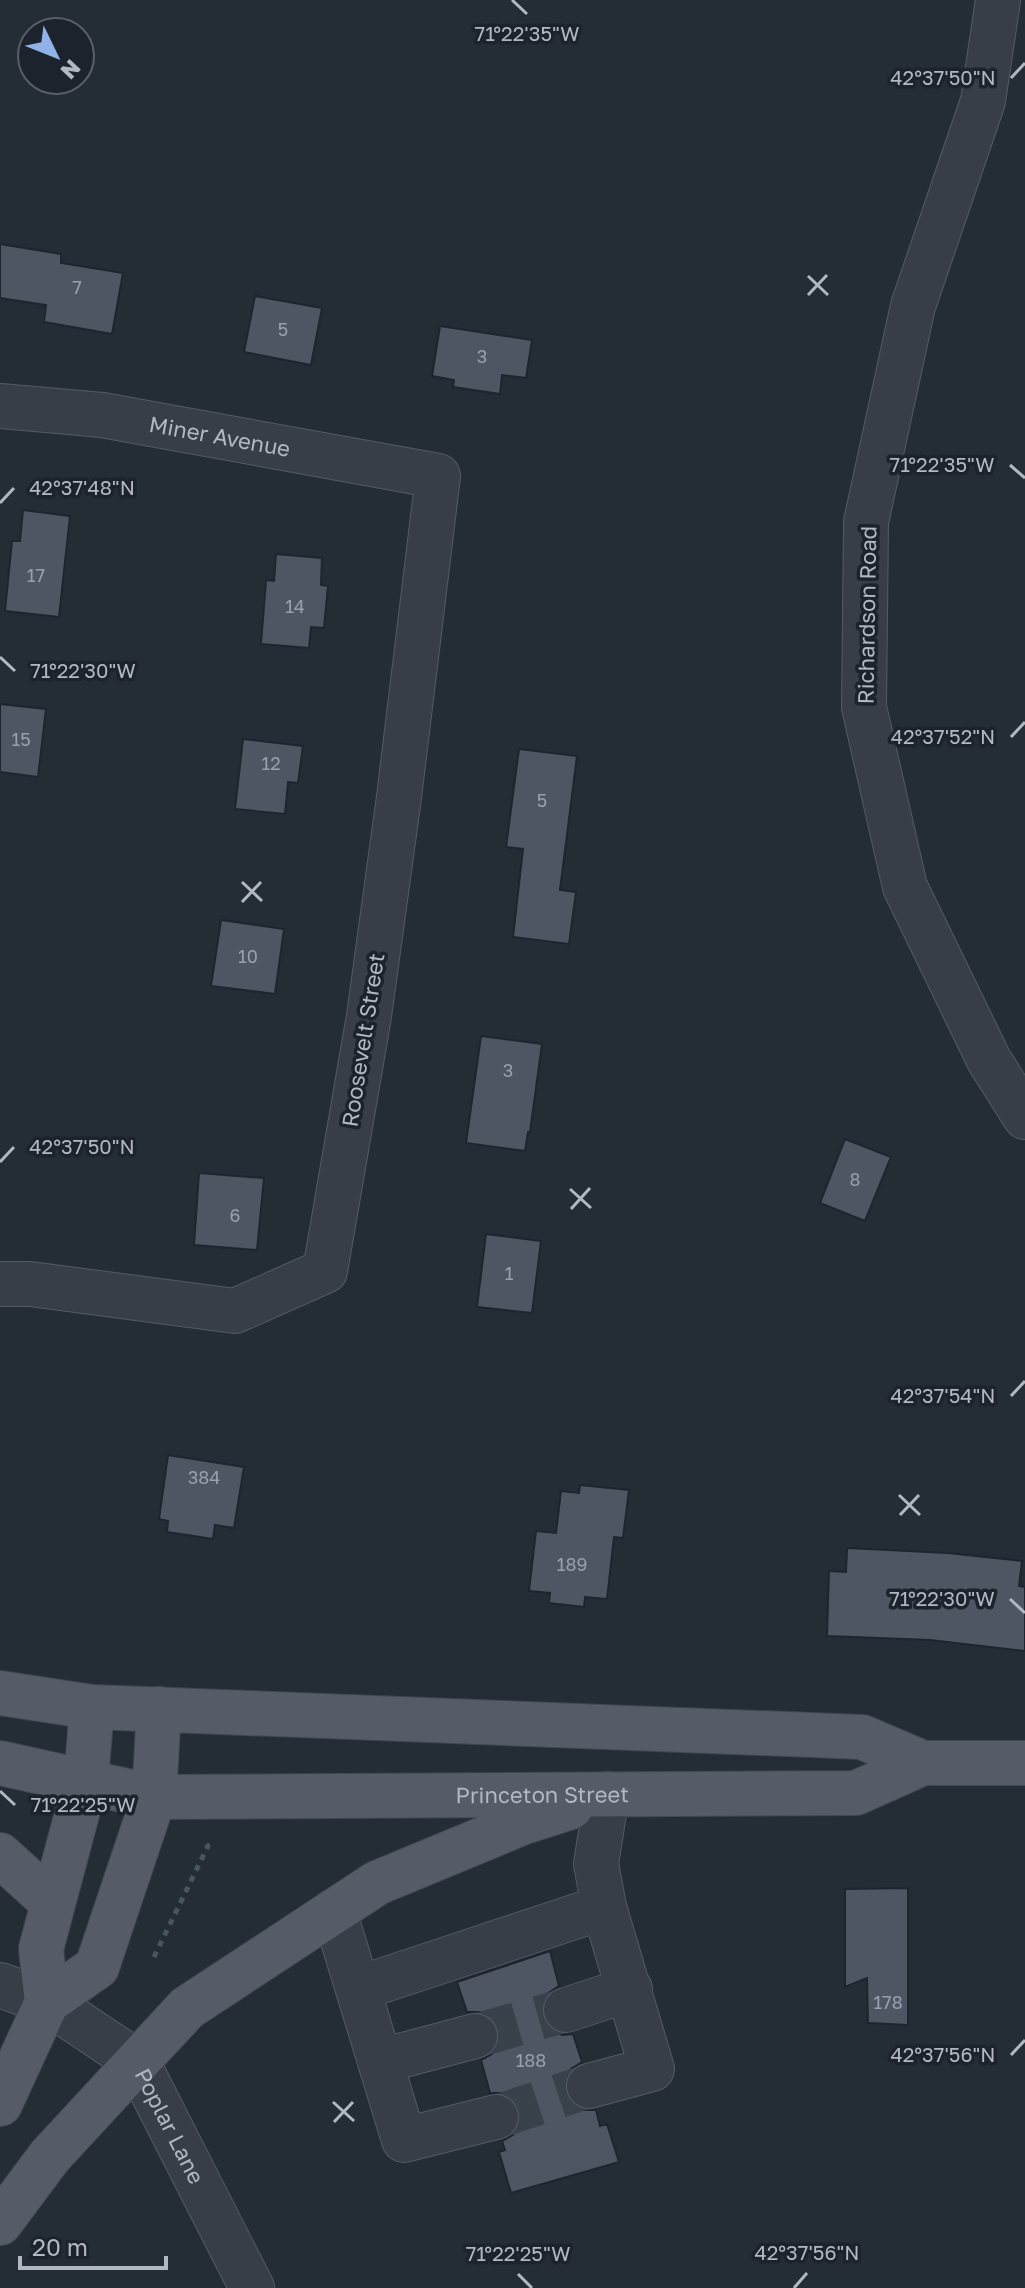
<svg xmlns="http://www.w3.org/2000/svg" width="1025" height="2288" viewBox="0 0 1025 2288" font-family="'Golos Text',sans-serif">
  <rect width="100%" height="100%" fill="#242c36"/>
  <path fill="#4d5662" stroke="#1f252e" stroke-width="2" d="M 0,244 L 61,254 L 61,263 L 123,273 L 112,334 L 44,322 L 46,305 L 0,298 Z
    M 255,296 L 322,308 L 311,365 L 244,352 Z
    M 440,326 L 532,340 L 526,378 L 502,375 L 500,394 L 453,387 L 454,380 L 432,376 Z
    M 23,510 L 70,516 L 59,617 L 5,611 L 12,541 L 20,541 Z
    M 276,554 L 322,558 L 321,585 L 328,586 L 324,628 L 311,627 L 309,648 L 261,644 L 266,580 L 274,581 Z
    M 0,704 L 46,709 L 38,777 L 0,772 Z
    M 243,739 L 303,746 L 298,783 L 288,782 L 285,814 L 235,809 Z
    M 519,749 L 577,756 L 560,890 L 576,892 L 569,944 L 513,937 L 523,849 L 506,847 Z
    M 221,920 L 284,929 L 275,994 L 211,986 Z
    M 481,1036 L 542,1044 L 530,1132 L 528,1132 L 525,1151 L 466,1143 Z
    M 845,1139 L 891,1157 L 865,1221 L 820,1203 Z
    M 199,1173 L 264,1178 L 257,1250 L 194,1245 Z
    M 486,1234 L 541,1241 L 532,1313 L 477,1307 Z
    M 168,1455 L 244,1467 L 234,1528 L 215,1525 L 213,1539 L 167,1532 L 168,1521 L 159,1519 Z
    M 580,1485 L 629,1490 L 623,1538 L 614,1537 L 607,1599 L 585,1597 L 584,1607 L 549,1603 L 550,1593 L 529,1591 L 536,1531 L 556,1533 L 561,1491 L 579,1493 Z
    M 847,1548 L 948,1553 L 1022,1561 L 1019,1586 L 1025,1587 L 1025,1651 L 930,1640 L 827,1636 L 829,1571 L 846,1572 Z
    M 908,1888 L 908,2025 L 868,2023 L 867,1978 L 845,1987 L 845,1889 Z
    M 550,1951 L 559,1986 L 547,1994 L 541,2006 L 542,2017 L 550,2029 L 562,2035 L 573,2034 L 582,2062 L 571,2069 L 565,2079 L 565,2093 L 572,2104 L 582,2110 L 596,2110 L 600,2126 L 607,2124 L 619,2162 L 511,2193 L 499,2152 L 505,2150 L 502,2141 L 513,2135 L 520,2125 L 520,2110 L 513,2099 L 504,2093 L 490,2093 L 481,2060 L 492,2054 L 499,2043 L 499,2029 L 492,2018 L 482,2012 L 467,2012 L 457,1982 Z"/>
  <g fill="none" stroke-linecap="round" stroke-linejoin="round">
    <path stroke="#39414b" stroke-width="44" stroke-dasharray="44 22" stroke-linecap="butt" d="M 475,2036 L 566,2010
      M 496,2117 L 589,2086"/>
    <g stroke="#555b65" stroke-width="46">
      <g id="minor">
        <path d="M 998,0 L 983,101 L 913,306 L 866,522 L 864,707 L 905,887 L 989,1060 L 1025,1117"/>
        <path id="s1" d="M 0,406 L 102,415 L 438,476 L 399,797 L 369,1016 L 325,1271 L 235,1311 L 30,1284 L 0,1284"/>
        <path d="M 334,1911 L 404,2140 L 496,2117"/>
        <path id="s2" d="M 0,1985 L 47,2002 L 137,2062 L 252,2288"/>
        <path d="M 360,1988 L 604,1907"/>
        <path d="M 566,2010 L 630,1989"/>
        <path d="M 381,2061 L 475,2036"/>
        <path d="M 589,2086 L 652,2069 L 604,1907 L 596,1864 L 607,1794"/>
      </g>
    </g>
    <g stroke="#404750" stroke-width="46">
      <g id="major">
        <path d="M 0,1693 L 92,1707 L 862,1737 L 923,1763 L 1025,1763"/>
        <path id="s3" d="M 0,1763 L 154,1797 L 856,1793 L 923,1763"/>
        <path d="M 0,1855 L 53,1903"/>
        <path d="M 47,2002 L 41,1949 L 86,1780 L 92,1707"/>
        <path d="M 0,2104 L 47,2002 L 97,1967 L 154,1797 L 159,1709"/>
        <path d="M 0,2223 L 50,2156 L 187,2008 L 377,1883 L 524,1822 L 571,1807"/>
      </g>
    </g>
    <path stroke="#475659" stroke-width="5" stroke-dasharray="6 6" stroke-linecap="butt" d="M 154,1957 L 208,1846 L 206,1844"/>
    <use href="#minor" stroke="#373e47" stroke-width="44"/>
    <use href="#major" stroke="#555c67" stroke-width="44"/>
  </g>
  <path fill="none" stroke="#b2b8c3" stroke-width="3" d="M 512,0 L 527,14M 1011,78 L 1025,63M 808,276 L 828,295M 808,295 L 827,275M 1010,465 L 1025,478M 0,503 L 14,488M 0,657 L 15,671M 1011,737 L 1025,722M 242,882 L 262,901M 242,902 L 261,882M 0,1162 L 14,1147M 570,1189 L 591,1208M 571,1209 L 590,1188M 1011,1396 L 1025,1381M 899,1495 L 920,1515M 900,1515 L 919,1495M 1010,1599 L 1025,1613M 0,1791 L 15,1805M 1011,2055 L 1025,2040M 333,2102 L 354,2121M 334,2122 L 353,2102M 518,2274 L 532,2288M 794,2288 L 807,2273"/>
  <g text-anchor="middle" stroke-width="7" stroke-linejoin="round" paint-order="stroke">
    <g font-size="18" fill="#99a0ab">
      <text x="77" y="294">7</text>
      <text x="283" y="336">5</text>
      <text x="482" y="363">3</text>
      <text x="36" y="582">17</text>
      <text x="295" y="613">14</text>
      <text x="21" y="746">15</text>
      <text x="271" y="770">12</text>
      <text x="542" y="807">5</text>
      <text x="248" y="963">10</text>
      <text x="508" y="1077">3</text>
      <text x="855" y="1186">8</text>
      <text x="235" y="1222">6</text>
      <text x="509" y="1280">1</text>
      <text x="204" y="1484">384</text>
      <text x="572" y="1571">189</text>
      <text x="888" y="2009">178</text>
      <text x="531" y="2067">188</text>
    </g>
    <g font-size="22" fill="#b2b8c3" stroke="#1d232c">
      <text dy="8" stroke="none"><textPath href="#s1" startOffset="222">Miner Avenue</textPath></text>
      <text transform="translate(867 615) rotate(-89)" y="8">Richardson Road</text>
      <text transform="translate(363 1040) rotate(-81)" y="8">Roosevelt Street</text>
      <text dy="8" stroke="none"><textPath href="#s3" startOffset="546">Princeton Street</textPath></text>
      <text dy="8" stroke="none"><textPath href="#s2" startOffset="230">Poplar Lane</textPath></text>
    </g>
  </g>
  <g font-size="20" text-anchor="middle" fill="#b2b8c3" stroke="#1d232c" stroke-width="7" stroke-linejoin="round" paint-order="stroke">
    <text x="527" y="41">71°22'35"W</text>
    <text x="943" y="85">42°37'50"N</text>
    <text x="942" y="472">71°22'35"W</text>
    <text x="82" y="495">42°37'48"N</text>
    <text x="83" y="678">71°22'30"W</text>
    <text x="943" y="744">42°37'52"N</text>
    <text x="82" y="1154">42°37'50"N</text>
    <text x="943" y="1403">42°37'54"N</text>
    <text x="942" y="1606">71°22'30"W</text>
    <text x="83" y="1812">71°22'25"W</text>
    <text x="943" y="2062">42°37'56"N</text>
    <text x="807" y="2260">42°37'56"N</text>
    <text x="518" y="2261">71°22'25"W</text>
  </g>
  <g transform="translate(56 56) rotate(133)"><circle r="38" fill="#1d232c" stroke="#595f68" stroke-width="2"/>
  <path d="M0-6L14 30L0 20L-14 30Z" fill="#91b2e9"/>
  <text y="-12" font-size="22" font-weight="bold" text-anchor="middle" fill="#b2b8c3">N</text>
  </g>
  <path d="M20 2256v12h146v-12" fill="none" stroke="#b2b8c3" stroke-width="4"/>
  <text x="32" y="2256" font-size="24" fill="#b2b8c3" stroke="#1d232c" stroke-width="6" paint-order="stroke">20 m</text>
</svg>
